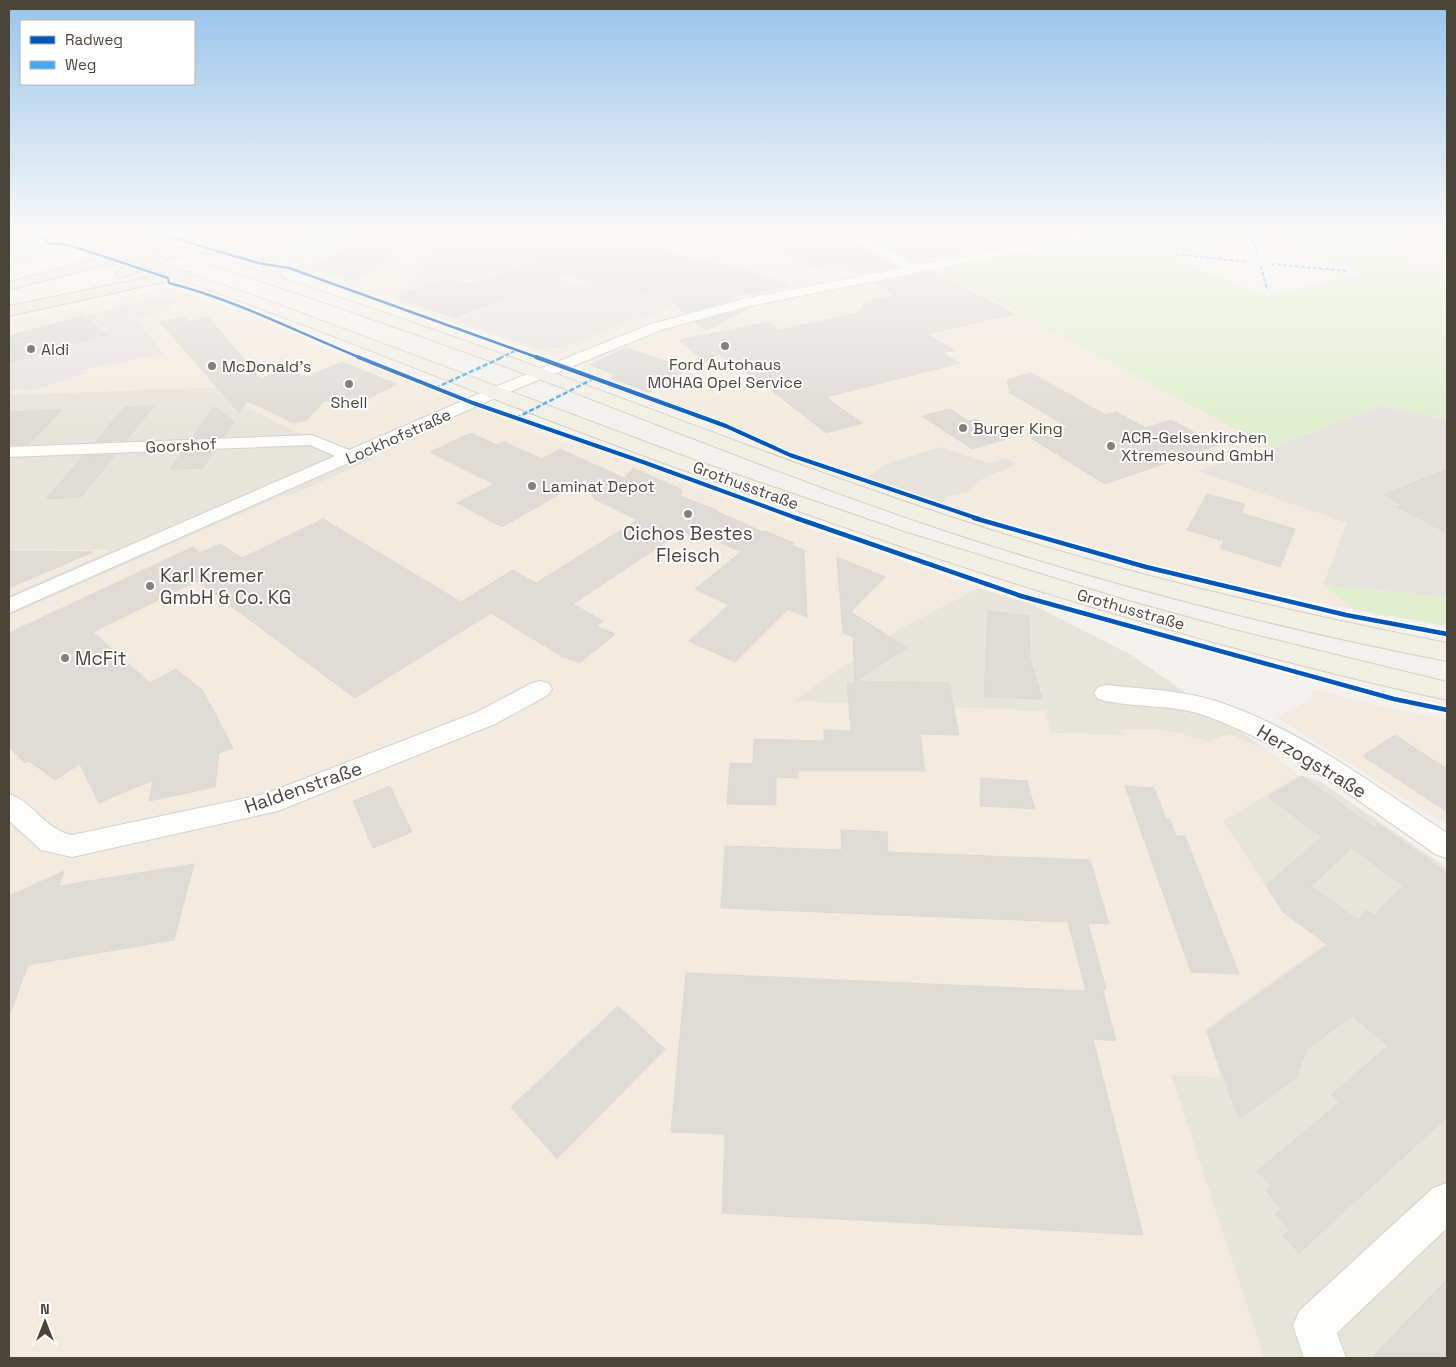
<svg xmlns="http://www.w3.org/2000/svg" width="1456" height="1367" viewBox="0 0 1456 1367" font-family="'Space Grotesk',sans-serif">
  <rect width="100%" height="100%" fill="#f4f2ee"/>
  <path fill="#e7e4dc" d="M 231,386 L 216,393 L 303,435 L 373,459 L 287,497 L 284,495 L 9,616 L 9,595 L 109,551 L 9,549 L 9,395 Z
    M 979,588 L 1034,605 L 1133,656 L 1270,752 L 1230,734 L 1209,742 L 1181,734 L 1159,730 L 1119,730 L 1124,735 L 1051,733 L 792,701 L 900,628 Z
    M 1299,775 L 1318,780 L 1447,868 L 1447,1358 L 1264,1358 L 1171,1075 L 1220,1076 L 1205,1029 L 1324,944 L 1282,912 L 1223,821 Z"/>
  <path fill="#f3ebdf" d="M 352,234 L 429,235 L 431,234 L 990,234 L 1017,246 L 921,264 L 939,270 L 1270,448 L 1198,471 L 1347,523 L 1324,585 L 1355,610 L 1211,580 L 1082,548 L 953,507 L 624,391 L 580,366 L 296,269 L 291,263 Z
    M 1411,234 L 1447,234 L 1447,278 L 1355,247 Z
    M 160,289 L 172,289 L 250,314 L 326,349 L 561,441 L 594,449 L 775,517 L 979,588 L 900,628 L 793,701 L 1045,711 L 1051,733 L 1123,735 L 1119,730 L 1159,730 L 1181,734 L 1209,742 L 1230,734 L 1270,752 L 1299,775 L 1223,821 L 1282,912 L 1325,944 L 1205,1029 L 1220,1077 L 1171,1075 L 1264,1358 L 9,1358 L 9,616 L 284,495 L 287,497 L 372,459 L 303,435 L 216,393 L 229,387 L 9,395 L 9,321 L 77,307 L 78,309 Z
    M 9,549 L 111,550 L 9,595 Z
    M 1312,689 L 1364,703 L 1447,719 L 1447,825 L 1276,717 L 1313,699 Z"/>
  <path fill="#e6e2de" d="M 990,234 L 1081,234 L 1017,246 Z
    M 1381,405 L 1447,420 L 1447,597 L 1323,585 L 1347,523 L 1197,471 L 1271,448 Z"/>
  <path fill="#e1eecf" d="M 317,234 L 352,234 L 291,263 L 278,262 Z
    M 1123,234 L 1233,234 L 1242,237 L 1162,254 L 1267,296 L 1364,273 L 1274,240 L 1307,234 L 1411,234 L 1356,247 L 1447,278 L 1447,420 L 1381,405 L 1270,448 L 939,270 Z
    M 19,245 L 56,246 L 71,252 L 9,266 L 9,247 Z
    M 1323,585 L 1447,597 L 1447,626 L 1355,610 Z"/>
  <path fill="#e6e3df" d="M 439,234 L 472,234 L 469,242 L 535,261 L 518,267 L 541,275 L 527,281 L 541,285 L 556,279 L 583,286 L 599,279 L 673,301 L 673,306 L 652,316 L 626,321 L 562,348 L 537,349 L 460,321 L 471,314 L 519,294 L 452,274 L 411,288 Z
    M 171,297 L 179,302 L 169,305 L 173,308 L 135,319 L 164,354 L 86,369 L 83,370 L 88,373 L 27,392 L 23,388 L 9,391 L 9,362 L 110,333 L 86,316 L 156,298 L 160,300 Z
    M 939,447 L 989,463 L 1006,458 L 1017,464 L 982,479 L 969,492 L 948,496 L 942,502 L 867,477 L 886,464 Z"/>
  <path fill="#dedbd6" stroke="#dcd9d4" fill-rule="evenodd" d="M 374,234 L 410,238 L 384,253 L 397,255 L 352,281 L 312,267 Z
    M 465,234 L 597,234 L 718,265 L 735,266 L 790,286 L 733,297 L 735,299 L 685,313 L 666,298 L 599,279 L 592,282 L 566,274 L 455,318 L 395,297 L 445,279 L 476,284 L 537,261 L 464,240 Z
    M 756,234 L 841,234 L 843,238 L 898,267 L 860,274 L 839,263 L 826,265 L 817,270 Z
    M 860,234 L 976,234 L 977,244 L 952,249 L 959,252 L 913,261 Z
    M 933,272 L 1015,314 L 926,334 L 954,350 L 942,353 L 960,363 L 826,397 L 862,423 L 826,433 L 765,385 L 719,354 L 705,362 L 679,340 L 768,322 L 779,330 L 859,313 L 865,302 L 896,295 L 875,283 Z
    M 746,309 L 707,330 L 696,322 L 745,309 Z
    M 83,316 L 108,334 L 9,362 L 9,336 Z
    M 186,316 L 188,322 L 208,317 L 261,379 L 277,372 L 290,370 L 307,377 L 342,362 L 397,384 L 351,407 L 344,408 L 325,400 L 307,420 L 294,423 L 247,401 L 239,413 L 160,322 Z
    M 626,348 L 690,369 L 649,392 L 611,378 L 617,375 L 590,365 Z
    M 1031,373 L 1106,415 L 1116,412 L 1146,428 L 1171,420 L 1218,445 L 1105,484 L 1031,438 L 1068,427 L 1010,393 L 1007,380 Z
    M 154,406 L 126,440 L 95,442 L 125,407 Z
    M 214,407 L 234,421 L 224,437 L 192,438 Z
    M 950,409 L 968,421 L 976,419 L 1006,439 L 972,449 L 922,416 Z
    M 62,410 L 28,444 L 9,445 L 9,412 Z
    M 471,433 L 497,445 L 504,442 L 542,459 L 560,449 L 624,478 L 633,468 L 682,490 L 680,496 L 717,510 L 716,511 L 763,532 L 765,531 L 794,543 L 791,545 L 804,550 L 807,617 L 788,609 L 735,662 L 689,641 L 729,605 L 695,589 L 741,552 L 697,532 L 691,536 L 682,531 L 573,604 L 603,621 L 596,626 L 615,634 L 580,663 L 561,656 L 491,613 L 355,698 L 197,581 L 93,632 L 150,683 L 176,669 L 203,691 L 233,748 L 219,753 L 215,787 L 149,801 L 153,780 L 99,803 L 80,764 L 55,780 L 29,761 L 24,763 L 9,746 L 9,633 L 193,547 L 200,553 L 220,544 L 242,558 L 323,519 L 461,602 L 513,570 L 536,583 L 637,520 L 594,499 L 586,479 L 502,527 L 457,503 L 494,484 L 430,452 Z
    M 214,451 L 203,468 L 170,469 L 182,452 Z
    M 115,455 L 81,497 L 46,499 L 83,456 Z
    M 1447,469 L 1447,533 L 1397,507 L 1403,505 L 1384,495 Z
    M 1207,494 L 1245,504 L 1241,513 L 1295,529 L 1280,567 L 1220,548 L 1224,541 L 1187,530 Z
    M 9,551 L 44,551 L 93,552 L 9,588 Z
    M 837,557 L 885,577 L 851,612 L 907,648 L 856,681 L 949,683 L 959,735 L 920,734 L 925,771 L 798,771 L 798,778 L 776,777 L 776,805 L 727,804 L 730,763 L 753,764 L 754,739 L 824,741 L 824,730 L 851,731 L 847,683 L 855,684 L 853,637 L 843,633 Z
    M 988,611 L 1029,616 L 1030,658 L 1042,699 L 984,697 Z
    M 1395,735 L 1447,769 L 1447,812 L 1363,756 Z
    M 1302,776 L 1374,827 L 1378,824 L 1447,873 L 1447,1117 L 1299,1253 L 1283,1236 L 1290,1231 L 1275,1214 L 1281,1209 L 1266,1191 L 1272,1186 L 1257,1171 L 1339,1103 L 1331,1095 L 1388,1046 L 1352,1016 L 1307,1049 L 1296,1078 L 1239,1119 L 1207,1031 L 1328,945 L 1283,912 L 1266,885 L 1322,837 L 1268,797 ZM 1352,848 L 1403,886 L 1374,915 L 1367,910 L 1358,920 L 1311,886 Z
    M 981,778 L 1027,781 L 1035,809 L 980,806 Z
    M 390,786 L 412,832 L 373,848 L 353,801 Z
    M 1125,786 L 1154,788 L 1166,819 L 1170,820 L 1176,836 L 1185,836 L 1239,974 L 1191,972 Z
    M 841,830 L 887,832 L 888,852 L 1090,860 L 1109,924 L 1088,923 L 1106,989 L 1097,991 L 1103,991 L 1116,1041 L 1093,1039 L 1143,1235 L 722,1213 L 725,1134 L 671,1132 L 686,973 L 1086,991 L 1068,922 L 721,908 L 725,846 L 842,850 Z
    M 194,864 L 174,940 L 28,965 L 11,1011 L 9,1011 L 9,896 L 64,871 L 59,886 Z
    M 618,1006 L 665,1049 L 557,1159 L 511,1107 Z
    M 1447,1279 L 1447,1358 L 1371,1358 L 1408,1320 Z"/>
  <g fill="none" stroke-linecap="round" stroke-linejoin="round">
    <g stroke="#d2d0cb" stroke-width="2">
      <path id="minor" d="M 843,234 L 856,234 L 917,265 L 1080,234 L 1102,234 L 1096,237 L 745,307 L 661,330 L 502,395 L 9,613 L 9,598 L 335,456 L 310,445 L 9,457 L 9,447 L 312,435 L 349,450 L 490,389 L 651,324 L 743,299 L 904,268 L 844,236 Z
        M 540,681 L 548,683 L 552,689 L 548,695 L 495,724 L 278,811 L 72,857 L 41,850 L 9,821 L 9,794 C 35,803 44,829 72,835 L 265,794 L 477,712 L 532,683 Z
        M 1106,685 C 1143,689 1183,690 1219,702 C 1302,730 1374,785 1447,833 L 1447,858 L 1437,855 C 1364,806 1290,746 1206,716 C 1172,703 1133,709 1098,699 L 1094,693 L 1098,687 Z
        M 1447,1183 L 1447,1228 L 1337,1333 L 1346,1358 L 1304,1358 L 1293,1326 L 1299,1311 L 1433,1188 Z"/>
    </g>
    <g stroke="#d6cebb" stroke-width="2">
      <path id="primary" d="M 53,234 L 75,234 L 263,299 L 691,459 L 907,533 L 1125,600 L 1230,629 L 1447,682 L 1447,700 C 1147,634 854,535 567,427 C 435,377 306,323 173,277 C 134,263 95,248 54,237 Z
        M 122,234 L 141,234 C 264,271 386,312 507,356 C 658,411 807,470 960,520 C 1119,573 1283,610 1447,643 L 1447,661 C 1278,628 1110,585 947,531 C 812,486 680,433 547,382 C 407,330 266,281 123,237 Z"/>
    </g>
    <g stroke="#ccbfa9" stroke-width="2">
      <path id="motorway" d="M 255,234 L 276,234 L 275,237 L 207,254 L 168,258 L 164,262 L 122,278 L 117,277 L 115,274 L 117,271 L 149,258 L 146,255 L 148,252 L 161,250 L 167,244 L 177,244 L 178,249 L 207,246 Z
        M 289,234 L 303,234 L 277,257 L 278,270 L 286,282 L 284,285 L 274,285 L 264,270 L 263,256 L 277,241 Z
        M 76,235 L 81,236 L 83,239 L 81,242 L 9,247 L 9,239 Z
        M 103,257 L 110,261 L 108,264 L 9,290 L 9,282 Z
        M 186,272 L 191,273 L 193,276 L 191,279 L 149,285 L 9,316 L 9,306 L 149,277 Z"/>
    </g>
    <use href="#minor" fill="#fdfdfc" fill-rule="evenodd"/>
    <use href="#primary" fill="#f2efe6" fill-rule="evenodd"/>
    <use href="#motorway" fill="#ede8db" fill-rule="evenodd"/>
    <g stroke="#ccbfa9" stroke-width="16" stroke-linecap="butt">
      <path id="motorway-bridge" d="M 103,261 L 187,236"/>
    </g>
    <use href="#motorway-bridge" stroke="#ede8db" stroke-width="15"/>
    <path stroke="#3fa9f5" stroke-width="2" stroke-dasharray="4 2" stroke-linecap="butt" d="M 1248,237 L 1252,238 L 1259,259
      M 1176,254 L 1249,262
      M 1271,264 L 1347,271
      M 1261,266 L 1267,290
      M 500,358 L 517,350"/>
    <path stroke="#3fa9f5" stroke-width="2.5" stroke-dasharray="5 2.5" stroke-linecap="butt" d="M 435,388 L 503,357
      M 516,418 L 595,378"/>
    <g stroke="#fff" stroke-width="4.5">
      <path id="cycleway-far2" d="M 31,234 L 44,238 L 48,243 L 69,245 L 168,278 L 169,283 C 236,300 297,332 361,358
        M 160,234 L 258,263 L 289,268 L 539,358"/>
    </g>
    <g stroke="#fff" stroke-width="6">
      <path id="cycleway-far1" d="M 358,357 L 473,403 L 643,462 L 799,519
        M 536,357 L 726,426 L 790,455 L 979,519"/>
    </g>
    <g stroke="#fff" stroke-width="8">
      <path id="cycleway" d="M 796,518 L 1021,596 L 1394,699 L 1447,710
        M 974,518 L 1146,567 L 1346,615 L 1447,634"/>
    </g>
    <use href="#cycleway-far2" stroke="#0057b8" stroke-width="2.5"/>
    <use href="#cycleway-far1" stroke="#0057b8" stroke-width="4"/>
    <use href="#cycleway" stroke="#0057b8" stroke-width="4.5"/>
  </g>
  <linearGradient id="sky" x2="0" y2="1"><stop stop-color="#98c4ec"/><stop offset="0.55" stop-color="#faf9f7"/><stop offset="1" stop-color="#faf9f7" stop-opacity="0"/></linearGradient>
  <rect width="1456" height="425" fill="url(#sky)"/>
  <g fill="#868178" stroke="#fff" stroke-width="2">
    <circle cx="725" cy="346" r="5"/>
    <circle cx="31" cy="349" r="5"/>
    <circle cx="212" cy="366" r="5"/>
    <circle cx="349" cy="384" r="5"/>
    <circle cx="963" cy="428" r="5"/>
    <circle cx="1111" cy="446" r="5"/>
    <circle cx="532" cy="486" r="5"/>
    <circle cx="688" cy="514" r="5"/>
    <circle cx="150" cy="586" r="5"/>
    <circle cx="65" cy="658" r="5"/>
  </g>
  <g text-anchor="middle" stroke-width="4" stroke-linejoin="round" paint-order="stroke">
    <g font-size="16" fill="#4b4439" stroke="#fff" text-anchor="start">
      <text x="41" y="355">Aldi</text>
      <text x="725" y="370" text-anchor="middle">Ford Autohaus<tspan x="725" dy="18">MOHAG Opel Service</tspan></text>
      <text x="222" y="372">McDonald's</text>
      <text x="349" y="408" text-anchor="middle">Shell</text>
      <text x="973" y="434">Burger King</text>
      <text x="1121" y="443">ACR-Gelsenkirchen<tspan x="1121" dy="18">Xtremesound GmbH</tspan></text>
      <text x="542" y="492">Laminat Depot</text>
    </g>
    <g font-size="16" fill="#4b4439" stroke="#fff">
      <text transform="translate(398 436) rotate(-24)" y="6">Lockhofstraße</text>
      <text transform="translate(181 445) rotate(-3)" y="6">Goorshof</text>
      <text transform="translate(746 485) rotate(20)" y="6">Grothusstraße</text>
      <text transform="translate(1131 609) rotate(16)" y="6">Grothusstraße</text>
    </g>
    <g font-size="19" fill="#4b4439" stroke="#fff" text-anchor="start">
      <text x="688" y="540" text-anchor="middle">Cichos Bestes<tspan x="688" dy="22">Fleisch</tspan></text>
      <text x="160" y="582">Karl Kremer<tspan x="160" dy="22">GmbH &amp; Co. KG</tspan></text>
      <text x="75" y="665">McFit</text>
    </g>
    <g font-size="19" fill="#4b4439" stroke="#fff">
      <text transform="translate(1312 761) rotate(31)" y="7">Herzogstraße</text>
      <text transform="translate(303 787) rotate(-19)" y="7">Haldenstraße</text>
    </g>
  </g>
  <rect width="1456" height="1367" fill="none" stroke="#4b4439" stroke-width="20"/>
  <rect x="20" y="20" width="175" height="65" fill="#ffffff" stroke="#b7b4b0"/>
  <rect x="30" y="36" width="25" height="8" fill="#0057b8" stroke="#b7b4b0"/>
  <text x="65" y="45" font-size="15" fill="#4b4439">Radweg</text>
  <rect x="30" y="61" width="25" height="8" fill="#3fa9f5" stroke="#b7b4b0"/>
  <text x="65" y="70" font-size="15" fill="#4b4439">Weg</text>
  <g transform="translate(45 1322)" stroke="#ffffff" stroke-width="4" paint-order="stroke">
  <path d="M0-4L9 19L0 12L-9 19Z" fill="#4b4439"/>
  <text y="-8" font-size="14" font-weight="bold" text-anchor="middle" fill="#4b4439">N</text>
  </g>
</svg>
